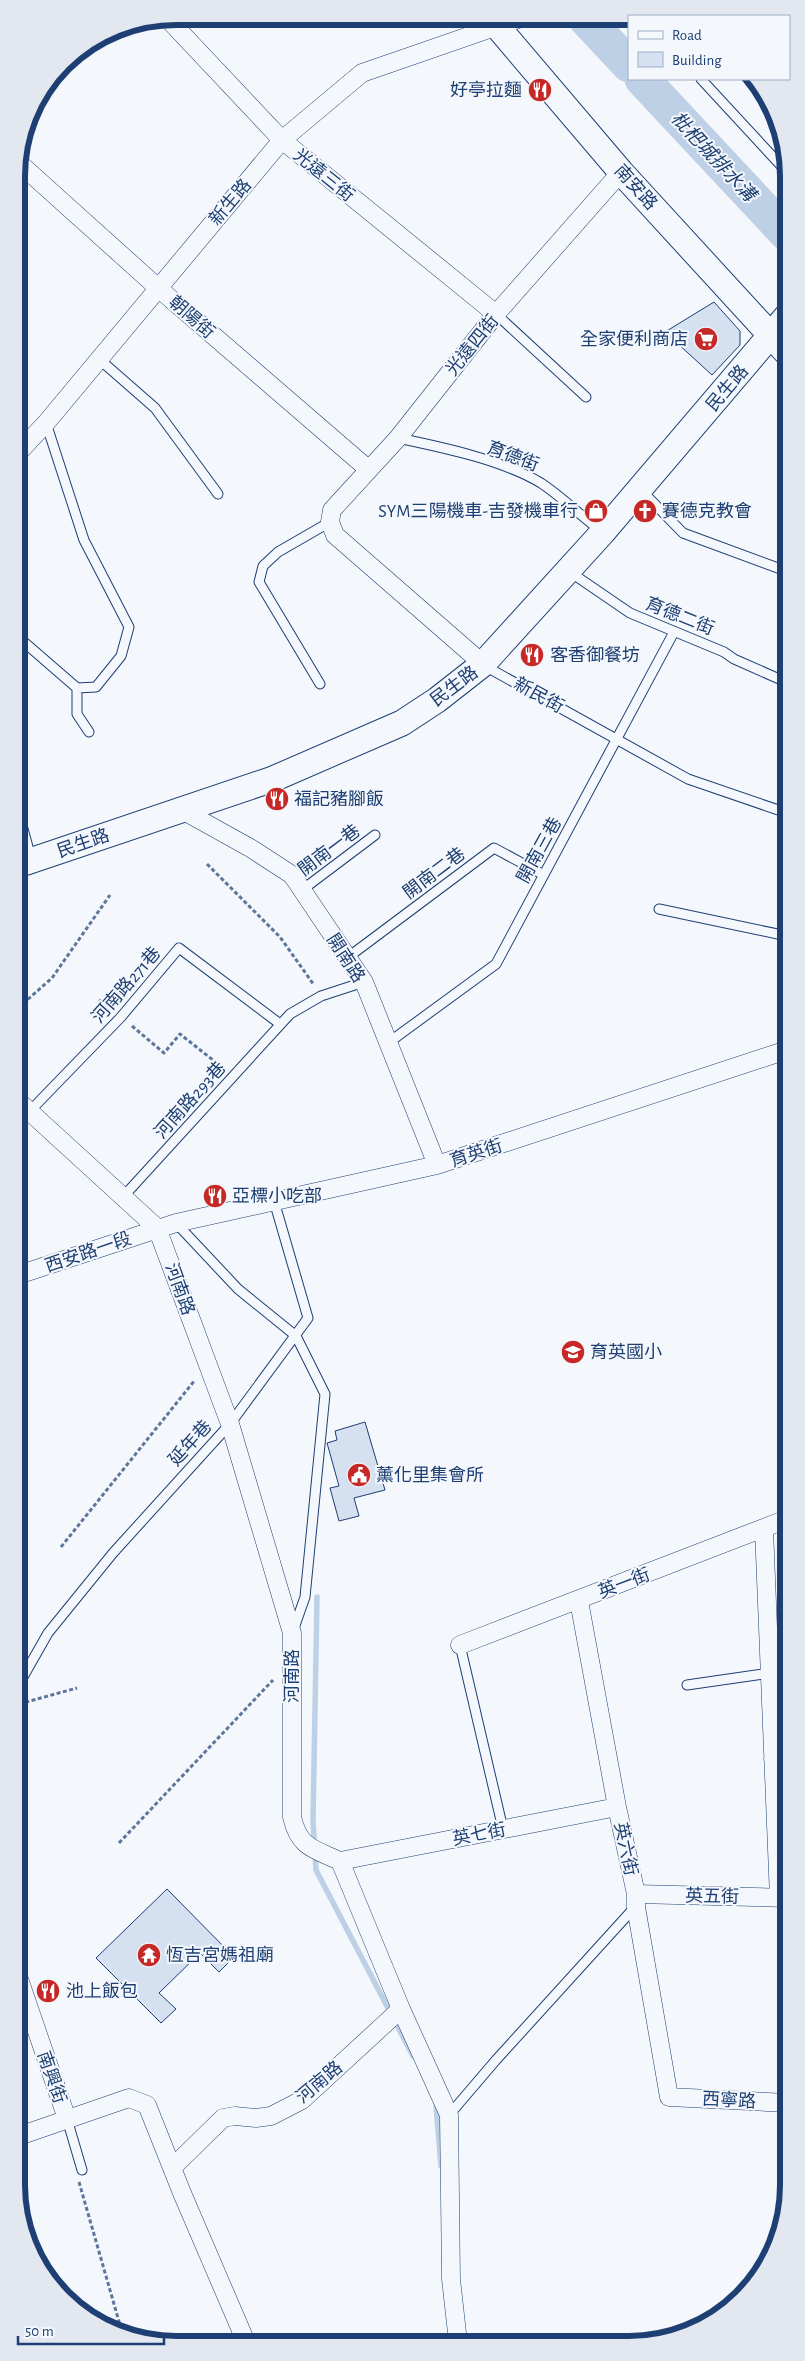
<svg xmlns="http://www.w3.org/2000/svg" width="805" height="2361" viewBox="0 0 805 2361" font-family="'Alegreya Sans','Noto Sans TC',sans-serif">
  <rect width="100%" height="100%" fill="#f4f7fb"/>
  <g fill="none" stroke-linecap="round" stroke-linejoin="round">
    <path stroke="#bed0e5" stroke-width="5.5" d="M 317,1597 L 313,1821 L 316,1870 L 413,2056
      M 436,2106 L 441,2166"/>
    <path stroke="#bed0e5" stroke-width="35" d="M 586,19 L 629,65
      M 642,79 L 786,233"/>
  </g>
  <path fill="#d5e0f0" stroke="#1d3f73" d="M 714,302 L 740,331 L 740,345 L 712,375 L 665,332 Z
    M 365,1422 L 385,1490 L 354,1498 L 359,1516 L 339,1521 L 330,1488 L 339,1486 L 327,1443 L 337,1440 L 335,1431 Z
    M 167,1889 L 234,1957 L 219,1972 L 200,1953 L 159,1993 L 176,2009 L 161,2023 L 96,1958 Z"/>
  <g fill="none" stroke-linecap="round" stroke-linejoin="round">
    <g stroke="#1d3f73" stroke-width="11">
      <path id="lane" d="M 701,79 L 786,171
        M 496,314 L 586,397
        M 99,359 L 155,408 L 218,494
        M 398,438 C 441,447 503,460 541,483 C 562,497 581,516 601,531
        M 641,490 L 683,533 L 786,571
        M 570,572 L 630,613 L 724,652 L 734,659 L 786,682
        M 17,636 L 77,688 L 96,687 L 121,656 L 129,627 L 84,540 L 46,423
        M 483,665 L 688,779 L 787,813
        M 320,684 L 259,582 L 263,566 L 278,552 L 330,522
        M 77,688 L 77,714 L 89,732
        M 17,807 L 31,858
        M 302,890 L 375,835
        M 659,909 L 787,936
        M 347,958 L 494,848 L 544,875
        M 388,1043 L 496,964 L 674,632
        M 29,1112 L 121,1017 L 179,948 L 280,1024
        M 123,1197 L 290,1014 L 321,996 L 364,982
        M 176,1223 L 238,1289 L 296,1336 L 325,1394 L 305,1597 L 293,1631
        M 460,1645 L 503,1829
        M 19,1684 L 48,1633 L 113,1553 L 230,1424 L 308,1318 L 274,1201
        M 687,1685 L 770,1673
        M 449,2115 L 496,2060 L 635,1907
        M 67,2119 L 82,2170"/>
    </g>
    <g stroke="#1d3f73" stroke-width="19">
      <path id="street" d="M 167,18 L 282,140 L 496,314
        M 18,162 L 157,287 L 368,469
        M 17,454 L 46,423 L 282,140 L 362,73 L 521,18
        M 483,664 L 335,535 L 330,522 L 332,510 L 398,438 L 496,314 L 621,172
        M 182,810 L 252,849 L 292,875 L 364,982 L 437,1165
        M 18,1101 L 157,1228 L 230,1424 L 292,1633 L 292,1817 C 299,1848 314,1849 340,1861 L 401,2009 L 302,2100 L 271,2116 L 256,2118 L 235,2116 L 223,2118 L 172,2168
        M 18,1275 L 176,1223 L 437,1165 L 787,1050
        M 764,1529 L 779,1898
        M 579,1601 L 617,1807 L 636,1894 L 636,1907 L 669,2097 L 788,2103
        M 460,1645 L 787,1519
        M 773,1759 L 788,1759
        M 340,1861 L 617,1807
        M 636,1894 L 788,1898
        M 19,1979 L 67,2119
        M 401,2009 L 449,2115 L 451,2279 L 458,2342
        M 19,2136 L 129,2098 L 147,2105 L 182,2193 L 246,2342"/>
    </g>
    <g stroke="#1d3f73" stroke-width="27">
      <path id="secondary" d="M 490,18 L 621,172 L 786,352
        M 18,865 L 273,779 L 402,723 L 437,700 L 483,664 L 603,532 L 786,317"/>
    </g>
    <path stroke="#5e769c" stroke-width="3" stroke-dasharray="4 2.5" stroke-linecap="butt" d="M 207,864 L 280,937 L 314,985
      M 99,1000 L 111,1009
      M 18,1008 L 52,978 L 110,895
      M 132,1026 L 164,1053 L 180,1034 L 223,1068
      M 61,1547 L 195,1380
      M 19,1704 L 77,1688
      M 119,1843 L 273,1680
      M 79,2182 L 120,2325"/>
    <use href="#lane" stroke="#f4f7fb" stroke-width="9"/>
    <use href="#street" stroke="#f4f7fb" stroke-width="18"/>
    <use href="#secondary" stroke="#f4f7fb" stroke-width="25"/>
  </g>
  <defs>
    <g id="restaurant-disc" transform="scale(1.25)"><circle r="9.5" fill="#c62828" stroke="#f4f7fb"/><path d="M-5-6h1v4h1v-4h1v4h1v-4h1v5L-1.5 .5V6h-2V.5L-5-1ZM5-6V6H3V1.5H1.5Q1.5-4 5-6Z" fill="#fff"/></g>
    <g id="supermarket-disc" transform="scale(1.25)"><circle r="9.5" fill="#c62828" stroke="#f4f7fb"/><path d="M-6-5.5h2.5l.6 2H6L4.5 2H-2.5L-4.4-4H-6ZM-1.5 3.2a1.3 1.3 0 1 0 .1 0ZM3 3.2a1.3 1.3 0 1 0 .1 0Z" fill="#fff"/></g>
    <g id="shop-disc" transform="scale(1.25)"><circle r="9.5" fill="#c62828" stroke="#f4f7fb"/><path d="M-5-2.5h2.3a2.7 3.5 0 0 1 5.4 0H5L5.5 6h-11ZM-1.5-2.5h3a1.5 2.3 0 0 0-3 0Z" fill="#fff"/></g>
    <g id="church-disc" transform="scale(1.25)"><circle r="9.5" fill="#c62828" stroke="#f4f7fb"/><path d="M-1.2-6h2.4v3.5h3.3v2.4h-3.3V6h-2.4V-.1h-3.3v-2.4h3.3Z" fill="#fff"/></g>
    <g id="school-disc" transform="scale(1.25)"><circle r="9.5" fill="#c62828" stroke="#f4f7fb"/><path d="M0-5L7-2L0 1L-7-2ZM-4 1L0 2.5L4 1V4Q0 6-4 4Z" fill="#fff"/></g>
    <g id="civic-disc" transform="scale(1.25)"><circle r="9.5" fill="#c62828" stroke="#f4f7fb"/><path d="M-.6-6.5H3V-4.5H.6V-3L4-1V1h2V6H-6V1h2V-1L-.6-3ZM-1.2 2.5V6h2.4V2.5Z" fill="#fff"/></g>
    <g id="temple-disc" transform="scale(1.25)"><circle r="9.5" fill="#c62828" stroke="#f4f7fb"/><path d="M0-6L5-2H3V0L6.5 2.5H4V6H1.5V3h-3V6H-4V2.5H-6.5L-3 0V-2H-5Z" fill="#fff"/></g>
  </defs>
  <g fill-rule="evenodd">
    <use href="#restaurant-disc" x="540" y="90"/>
    <use href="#supermarket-disc" x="706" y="339"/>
    <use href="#shop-disc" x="596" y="511"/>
    <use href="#church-disc" x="645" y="511"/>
    <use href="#restaurant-disc" x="532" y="655"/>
    <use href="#restaurant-disc" x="277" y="799"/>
    <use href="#restaurant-disc" x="215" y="1196"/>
    <use href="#school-disc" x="573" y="1352"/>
    <use href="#civic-disc" x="359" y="1475"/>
    <use href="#temple-disc" x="149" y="1955"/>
    <use href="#restaurant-disc" x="48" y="1991"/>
  </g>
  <g text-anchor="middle" stroke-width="4" stroke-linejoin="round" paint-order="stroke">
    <g font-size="18" fill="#1d3f73" stroke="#f4f7fb" text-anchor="start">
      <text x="522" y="96" text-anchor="end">好亭拉麵</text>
      <text x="688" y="345" text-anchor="end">全家便利商店</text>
      <text x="578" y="517" text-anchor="end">SYM三陽機車-吉發機車行</text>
      <text x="662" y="517">賽德克教會</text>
      <text x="550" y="661">客香御餐坊</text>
      <text x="294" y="805">福記豬腳飯</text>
      <text x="232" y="1202">亞標小吃部</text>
      <text x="590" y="1358">育英國小</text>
      <text x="376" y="1481">薰化里集會所</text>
      <text x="166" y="1961">恆吉宮媽祖廟</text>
      <text x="66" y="1997">池上飯包</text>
    </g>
    <g font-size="18" fill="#1d3f73" stroke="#f4f7fb">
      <text transform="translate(324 175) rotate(39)" y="6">光遠三街</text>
      <text transform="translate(636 187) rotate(48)" y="6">南安路</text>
      <text transform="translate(230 202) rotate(-50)" y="6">新生路</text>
      <text transform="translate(192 317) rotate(41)" y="6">朝陽街</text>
      <text transform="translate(472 345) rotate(-51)" y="6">光遠四街</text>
      <text transform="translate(727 388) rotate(-50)" y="6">民生路</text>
      <text transform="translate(513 456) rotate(21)" y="6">育德街</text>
      <text transform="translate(680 616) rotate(22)" y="6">育德二街</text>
      <text transform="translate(454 686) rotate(-37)" y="6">民生路</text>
      <text transform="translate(539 695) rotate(29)" y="6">新民街</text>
      <text transform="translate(83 843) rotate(-19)" y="6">民生路</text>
      <text transform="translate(329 850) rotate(-37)" y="6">開南一巷</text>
      <text transform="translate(539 850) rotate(-61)" y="6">開南三巷</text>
      <text transform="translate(434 873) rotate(-37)" y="6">開南二巷</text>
      <text transform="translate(346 958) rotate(57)" y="6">開南路</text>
      <text transform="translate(126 985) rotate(-49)" y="6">河南路271巷</text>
      <text transform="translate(190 1100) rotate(-48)" y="6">河南路293巷</text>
      <text transform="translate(476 1153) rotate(-18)" y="6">育英街</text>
      <text transform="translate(88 1252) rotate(-19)" y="6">西安路一段</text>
      <text transform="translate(180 1289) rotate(70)" y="6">河南路</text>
      <text transform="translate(190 1443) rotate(-48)" y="6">延年巷</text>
      <text transform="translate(624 1583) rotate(-21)" y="6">英一街</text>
      <text transform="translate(292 1676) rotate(-90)" y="6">河南路</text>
      <text transform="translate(479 1834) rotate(-11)" y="6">英七街</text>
      <text transform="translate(626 1849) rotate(78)" y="6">英六街</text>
      <text transform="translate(712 1896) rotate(1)" y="6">英五街</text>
      <text transform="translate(52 2077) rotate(71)" y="6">南興街</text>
      <text transform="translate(319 2082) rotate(-40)" y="6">河南路</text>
      <text transform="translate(729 2100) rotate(3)" y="6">西寧路</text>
    </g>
    <g font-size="19" font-style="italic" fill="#1d3f73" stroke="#f4f7fb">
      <text transform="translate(714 156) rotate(47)" y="7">枇杷城排水溝</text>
    </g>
  </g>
  <path d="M0 0H805V2361H0ZM176 25H629A151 151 0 0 1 780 176V2185A151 151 0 0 1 629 2336H176A151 151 0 0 1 25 2185V176A151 151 0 0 1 176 25Z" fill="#e3e8f0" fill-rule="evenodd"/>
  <path fill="none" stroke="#1d3f73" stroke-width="6" d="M176 25H629A151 151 0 0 1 780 176V2185A151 151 0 0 1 629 2336H176A151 151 0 0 1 25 2185V176A151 151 0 0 1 176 25Z"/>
  <rect x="628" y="15" width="162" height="65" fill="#f4f7fb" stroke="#9eadc5"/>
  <rect x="638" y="31" width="25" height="8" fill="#f4f7fb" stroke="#9eadc5"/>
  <text x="672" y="40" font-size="15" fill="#1d3f73">Road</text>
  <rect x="638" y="52" width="25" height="15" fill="#d5e0f0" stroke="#9eadc5"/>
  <text x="672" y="65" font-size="15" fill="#1d3f73">Building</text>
  <path d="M18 2336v8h146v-8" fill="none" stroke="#1d3f73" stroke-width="2.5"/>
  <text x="25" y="2336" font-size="15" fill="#1d3f73" stroke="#f4f7fb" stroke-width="4" paint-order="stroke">50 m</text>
</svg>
